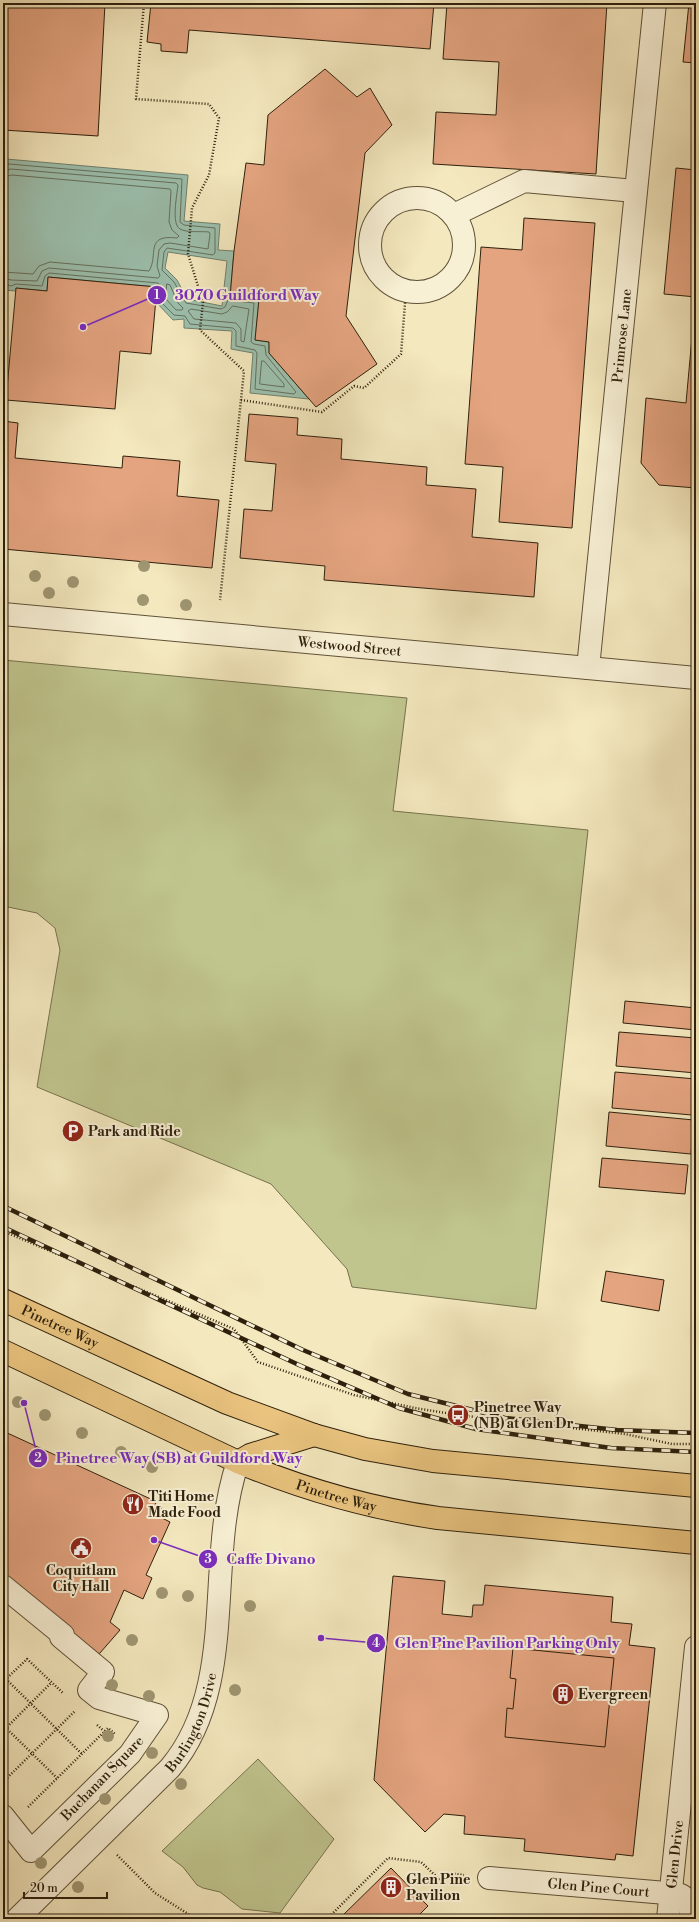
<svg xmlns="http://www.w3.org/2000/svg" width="699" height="1922" viewBox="0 0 699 1922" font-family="'Libre Bodoni',serif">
  <rect width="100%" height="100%" fill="#f4e8be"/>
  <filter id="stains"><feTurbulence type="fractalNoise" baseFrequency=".005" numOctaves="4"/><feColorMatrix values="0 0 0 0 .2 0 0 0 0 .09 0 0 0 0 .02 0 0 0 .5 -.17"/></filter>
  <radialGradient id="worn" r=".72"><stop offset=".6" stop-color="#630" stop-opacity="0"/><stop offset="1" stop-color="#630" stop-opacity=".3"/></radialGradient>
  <path fill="#c0c58e" stroke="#77724d" d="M 3,660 L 407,698 L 393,811 L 588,830 L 536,1309 L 352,1287 L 347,1269 L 271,1184 L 37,1087 L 60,950 L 55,928 L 37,913 L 3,906 Z
    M 258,1759 L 334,1839 L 280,1913 L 242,1909 L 220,1892 L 203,1888 L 197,1885 L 183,1867 L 162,1851 Z"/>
  <path fill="#9cc0ae" stroke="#70806d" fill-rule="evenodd" d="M 6,159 L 188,175 L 184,221 L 220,224 L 218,250 L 234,251 L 230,296 L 259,299 L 255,340 L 269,342 L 269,353 L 309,399 L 250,393 L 253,353 L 231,349 L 232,331 L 184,328 L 184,319 L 173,320 L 156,302 L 157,287 L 48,277 L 47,291 L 16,288 L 15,291 L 5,290 L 5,287 L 3,287 L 3,164 ZM 168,252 L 227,261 L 222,306 L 187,299 L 177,280 L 165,268 Z"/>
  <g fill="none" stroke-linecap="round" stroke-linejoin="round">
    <path stroke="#65705d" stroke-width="1" d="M 3,166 L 9,164 L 182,179 L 180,222 L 184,225 L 215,228 L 215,253 L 213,255 L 167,248 L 164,252 L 162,270 L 174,282 L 186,303 L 221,309 L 225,307 L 228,300 L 254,303 L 251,342 L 254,344 L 265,346 L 266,355 L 296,392 L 294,394 L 255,389 L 257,353 L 255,350 L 236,346 L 236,331 L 233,328 L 190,324 L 185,316 L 174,315 L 160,301 L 161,287 L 158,283 L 49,273 L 45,276 L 42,286 L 16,284 L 11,286 L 3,283
      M 3,171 L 11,169 L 176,183 L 178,185 C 177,195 171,224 180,229 C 187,233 200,231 209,232 L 210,234 L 208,249 L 170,243 L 164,244 L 159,250 L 157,266 L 160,276 L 158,278 L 49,268 L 42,271 L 37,281 L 11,280 L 3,278
      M 3,177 L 12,175 L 170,189 L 171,191 L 169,222 L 172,230 L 179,236 L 177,238 C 144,234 159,255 149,271 L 50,262 L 39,266 L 33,274 L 3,272
      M 167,284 L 170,285 L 178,303 L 183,308 L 182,310 L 176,310 L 166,299 Z
      M 233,306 L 249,309 L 244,342 L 241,341 L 241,329 L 236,323 L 194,319 L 188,311 L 191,309 L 222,314 L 227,312 Z
      M 262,361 L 264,361 L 284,384 L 284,387 L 260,384 Z"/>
  </g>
  <path fill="#e4a480" stroke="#2e200c" d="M 3,3 L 105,3 L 98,136 L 3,130 Z
    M 151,3 L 434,3 L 430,49 L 189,30 L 187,53 L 161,51 L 161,44 L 147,42 Z
    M 447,3 L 607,3 L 596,174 L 433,164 L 436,112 L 496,115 L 499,62 L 443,59 Z
    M 689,3 L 696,3 L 696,63 L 683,62 Z
    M 325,69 L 357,97 L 370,88 L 392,125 L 365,153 L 346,316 L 377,364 L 316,407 L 269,353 L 269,342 L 255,340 L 259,299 L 230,297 L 234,251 L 246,163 L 264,165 L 268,115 Z
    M 676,168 L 696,170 L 696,297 L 664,294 Z
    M 524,218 L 595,223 L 572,528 L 499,522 L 503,467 L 465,464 L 481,247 L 522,250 Z
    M 48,277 L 157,287 L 151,354 L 120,351 L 115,409 L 6,400 L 16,288 L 47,291 Z
    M 693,326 L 696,327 L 696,488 L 659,485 L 641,463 L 646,398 L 686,403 Z
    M 249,414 L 298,418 L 297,435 L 342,439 L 341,459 L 427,467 L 426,485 L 476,489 L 472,537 L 538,543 L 534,597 L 324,580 L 325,566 L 240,558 L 244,509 L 272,511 L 276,464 L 245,461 Z
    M 3,421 L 18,423 L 15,458 L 122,468 L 123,456 L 180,461 L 177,496 L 219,500 L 212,568 L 3,549 Z
    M 625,1001 L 696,1008 L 696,1030 L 623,1023 Z
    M 619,1032 L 696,1038 L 696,1073 L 616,1066 Z
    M 615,1072 L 696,1079 L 692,1115 L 612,1108 Z
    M 609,1112 L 694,1120 L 691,1154 L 606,1146 Z
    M 602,1158 L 688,1165 L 685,1194 L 599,1187 Z
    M 606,1271 L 664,1280 L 659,1311 L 601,1301 Z
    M 3,1431 L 155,1501 L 156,1505 L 162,1507 L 158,1516 L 170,1522 L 146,1575 L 152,1578 L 143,1599 L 124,1590 L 110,1622 L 120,1630 L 93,1661 L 3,1586 Z
    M 393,1576 L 445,1581 L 442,1614 L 472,1617 L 473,1605 L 483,1605 L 485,1585 L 613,1597 L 611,1622 L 632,1624 L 629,1645 L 655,1648 L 633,1856 L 616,1854 L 615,1860 L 524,1851 L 525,1839 L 464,1834 L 465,1816 L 444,1814 L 425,1832 L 374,1780 Z
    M 513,1648 L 614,1658 L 605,1747 L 505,1737 L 507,1708 L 513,1709 L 516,1679 L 510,1678 Z
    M 391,1868 L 428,1906 L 415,1919 L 339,1919 Z
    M 505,1917 L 525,1919 L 505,1919 Z"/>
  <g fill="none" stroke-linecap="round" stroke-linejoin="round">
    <g stroke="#605238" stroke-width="24">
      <g id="minor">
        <circle cx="417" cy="245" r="47"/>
        <path d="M 454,215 L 524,181 L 635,191"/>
        <path id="s1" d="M 3,614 L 696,678"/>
        <path id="s2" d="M 588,668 L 655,3"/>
        <path d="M 3,1586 L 63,1635 L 61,1637 L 103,1672 L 89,1690 L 99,1698 L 157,1715 L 130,1754 L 31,1851 L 3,1816"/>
        <path id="s3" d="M 489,1878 L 678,1894 C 690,1898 691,1908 691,1919"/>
        <path id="s4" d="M 17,1919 L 170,1768 C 240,1685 204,1560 238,1462"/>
        <path id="s5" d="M 668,1919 L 696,1647"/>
      </g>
    </g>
    <g stroke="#2e200c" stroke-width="24">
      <g id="major">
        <path id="s6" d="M 3,1300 L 227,1403 L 314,1435 L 365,1449 L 433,1461 L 696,1486"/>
        <path id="s7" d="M 3,1351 L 238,1462 C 303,1489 368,1508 438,1518 L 696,1543"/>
        <path d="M 238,1462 L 250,1455 L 314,1435"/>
      </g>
    </g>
    <path stroke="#2e200c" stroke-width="2.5" stroke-dasharray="1 2" stroke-linecap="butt" d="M 144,3 L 136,99 L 209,104 L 219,118 L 209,175 L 192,208 L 188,254 L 203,302 L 200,330 L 244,371 L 220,600
      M 241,400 L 322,412 L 354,386 L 364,388 L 401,354 L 406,291
      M 3,1231 L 234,1329 L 258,1362 L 354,1395 L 415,1408 L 458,1415 L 625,1434 L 672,1444 L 696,1444
      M 6,1679 L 82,1754
      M 3,1682 L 27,1659 L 63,1693
      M 3,1725 L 57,1778
      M 97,1725 L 104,1731
      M 3,1731 L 51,1683
      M 3,1782 L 75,1711
      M 28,1807 L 108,1728 L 115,1734
      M 117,1855 L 155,1893 L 196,1919
      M 327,1919 L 388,1858 L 421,1862 L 439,1879 L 446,1873 L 464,1875"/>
    <use href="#minor" stroke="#f8f0d5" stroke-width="22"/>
    <use href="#major" stroke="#eac47f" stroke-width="22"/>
    <g stroke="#2e200c" stroke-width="4.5">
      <path id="rail" d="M 3,1206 L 303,1350 L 408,1394 L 505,1418 L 617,1430 L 696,1433
        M 3,1227 L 299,1365 L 399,1408 L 476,1429 L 611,1448 L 696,1452"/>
    </g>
    <use href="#rail" stroke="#f8f0d5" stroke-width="3" stroke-dasharray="9" stroke-linecap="butt"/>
  </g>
  <g fill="#9f9672">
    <circle cx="144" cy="566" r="6"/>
    <circle cx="35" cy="576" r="6"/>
    <circle cx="73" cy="582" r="6"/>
    <circle cx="49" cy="593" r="6"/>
    <circle cx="143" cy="600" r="6"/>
    <circle cx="186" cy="605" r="6"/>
    <circle cx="18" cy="1402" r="6"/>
    <circle cx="45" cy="1415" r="6"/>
    <circle cx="82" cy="1433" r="6"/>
    <circle cx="121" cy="1452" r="6"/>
    <circle cx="152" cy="1467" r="6"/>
    <circle cx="162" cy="1593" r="6"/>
    <circle cx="188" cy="1596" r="6"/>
    <circle cx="250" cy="1606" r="6"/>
    <circle cx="132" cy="1640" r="6"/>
    <circle cx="112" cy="1685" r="6"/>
    <circle cx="235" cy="1690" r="6"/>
    <circle cx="149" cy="1696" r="6"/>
    <circle cx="108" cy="1736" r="6"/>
    <circle cx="152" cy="1753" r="6"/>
    <circle cx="181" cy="1784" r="6"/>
    <circle cx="105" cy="1799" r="6"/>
    <circle cx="41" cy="1863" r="6"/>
    <circle cx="78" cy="1887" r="6"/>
  </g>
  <defs>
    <g id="parking-disc" transform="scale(1.15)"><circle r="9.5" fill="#8f2418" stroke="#f8f0d5"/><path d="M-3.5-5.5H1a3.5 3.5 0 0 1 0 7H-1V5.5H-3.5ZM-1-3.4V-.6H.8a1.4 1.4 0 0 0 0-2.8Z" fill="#fff"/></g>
    <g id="bus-disc" transform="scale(1.15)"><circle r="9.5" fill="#8f2418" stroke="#f8f0d5"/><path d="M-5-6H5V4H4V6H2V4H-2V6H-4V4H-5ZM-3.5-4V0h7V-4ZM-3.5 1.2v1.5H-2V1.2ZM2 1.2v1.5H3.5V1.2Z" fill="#fff"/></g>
    <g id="restaurant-disc" transform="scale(1.15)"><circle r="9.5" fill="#8f2418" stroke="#f8f0d5"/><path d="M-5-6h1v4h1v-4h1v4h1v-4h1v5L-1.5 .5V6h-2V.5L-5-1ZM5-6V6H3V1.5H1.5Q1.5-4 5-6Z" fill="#fff"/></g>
    <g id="civic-disc" transform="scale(1.15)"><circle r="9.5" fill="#8f2418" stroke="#f8f0d5"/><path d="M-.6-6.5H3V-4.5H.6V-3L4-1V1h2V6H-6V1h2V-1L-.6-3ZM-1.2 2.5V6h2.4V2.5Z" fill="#fff"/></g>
    <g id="building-disc" transform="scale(1.15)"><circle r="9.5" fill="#8f2418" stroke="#f8f0d5"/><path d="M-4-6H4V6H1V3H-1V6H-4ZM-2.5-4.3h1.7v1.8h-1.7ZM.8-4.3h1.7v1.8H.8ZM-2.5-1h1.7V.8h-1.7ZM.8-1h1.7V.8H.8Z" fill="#fff"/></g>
  </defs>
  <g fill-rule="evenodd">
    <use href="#parking-disc" x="73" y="1131"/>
    <use href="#bus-disc" x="458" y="1415"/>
    <use href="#restaurant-disc" x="133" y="1504"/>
    <use href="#civic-disc" x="81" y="1548"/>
    <use href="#building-disc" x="563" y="1694"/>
    <use href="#building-disc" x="391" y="1887"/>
  </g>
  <g text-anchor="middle" stroke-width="4" stroke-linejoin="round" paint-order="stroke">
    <g font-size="14" fill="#2e200c" stroke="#f8f0d5">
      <text dy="5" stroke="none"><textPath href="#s2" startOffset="334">Primrose Lane</textPath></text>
      <text dy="5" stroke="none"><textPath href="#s1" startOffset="348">Westwood Street</textPath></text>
      <text dy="5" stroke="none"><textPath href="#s6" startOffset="63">Pinetree Way</textPath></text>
      <text dy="5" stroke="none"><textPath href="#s7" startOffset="364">Pinetree Way</textPath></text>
      <text dy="5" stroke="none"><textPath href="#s4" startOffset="266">Burlington Drive</textPath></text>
      <text transform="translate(102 1778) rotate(-46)" y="5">Buchanan Square</text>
      <text dy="5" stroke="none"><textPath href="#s5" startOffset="65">Glen Drive</textPath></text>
      <text dy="5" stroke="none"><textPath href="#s3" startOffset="110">Glen Pine Court</textPath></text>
    </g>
    <g font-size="14" font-weight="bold" fill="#2e200c" stroke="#f8f0d5" text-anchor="start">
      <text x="88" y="1136">Park and Ride</text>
      <text x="474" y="1412">Pinetree Way<tspan x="474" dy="16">(NB) at Glen Dr</tspan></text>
      <text x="148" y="1501">Titi Home<tspan x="148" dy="16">Made Food</tspan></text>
      <text x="81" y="1575" text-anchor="middle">Coquitlam<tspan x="81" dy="16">City Hall</tspan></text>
      <text x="578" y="1699">Evergreen</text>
      <text x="406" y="1884">Glen Pine<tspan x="406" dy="16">Pavilion</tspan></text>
    </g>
  </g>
  <path fill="none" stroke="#7b2cbf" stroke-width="1.5" d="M83 327L157 295M24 1403L38 1458M154 1540L208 1559M321 1638L376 1643"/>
  <g fill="#7b2cbf" stroke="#f8f0d5" stroke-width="1.5">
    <circle cx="83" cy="327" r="4"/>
    <circle cx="24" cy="1403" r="4"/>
    <circle cx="154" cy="1540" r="4"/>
    <circle cx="321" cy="1638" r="4"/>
    <circle cx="157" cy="295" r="10"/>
    <circle cx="38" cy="1458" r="10"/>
    <circle cx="208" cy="1559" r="10"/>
    <circle cx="376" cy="1643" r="10"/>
  </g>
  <g font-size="12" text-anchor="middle" font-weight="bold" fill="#fff">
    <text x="157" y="299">1</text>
    <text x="38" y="1462">2</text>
    <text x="208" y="1563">3</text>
    <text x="376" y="1647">4</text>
  </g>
  <g font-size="15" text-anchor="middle" font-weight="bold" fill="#7b2cbf" stroke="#f8f0d5" stroke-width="4" stroke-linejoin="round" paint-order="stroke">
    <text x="247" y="300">3070 Guildford Way</text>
    <text x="179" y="1463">Pinetree Way (SB) at Guildford Way</text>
    <text x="271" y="1564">Caffe Divano</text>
    <text x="507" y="1648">Glen Pine Pavilion Parking Only</text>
  </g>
  <rect width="699" height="1922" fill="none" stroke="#f4e8be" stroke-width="16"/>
  <rect x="4" y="4" width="691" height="1914" fill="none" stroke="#2e200c" stroke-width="2"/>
  <rect x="8" y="8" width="683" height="1906" fill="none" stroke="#2e200c"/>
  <path d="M24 1892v6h83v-6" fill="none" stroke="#2e200c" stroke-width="2"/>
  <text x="30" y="1892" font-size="12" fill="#2e200c" stroke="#f8f0d5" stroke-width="3" paint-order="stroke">20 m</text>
  <rect width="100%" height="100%" filter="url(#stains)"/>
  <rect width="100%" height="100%" fill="url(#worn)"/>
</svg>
